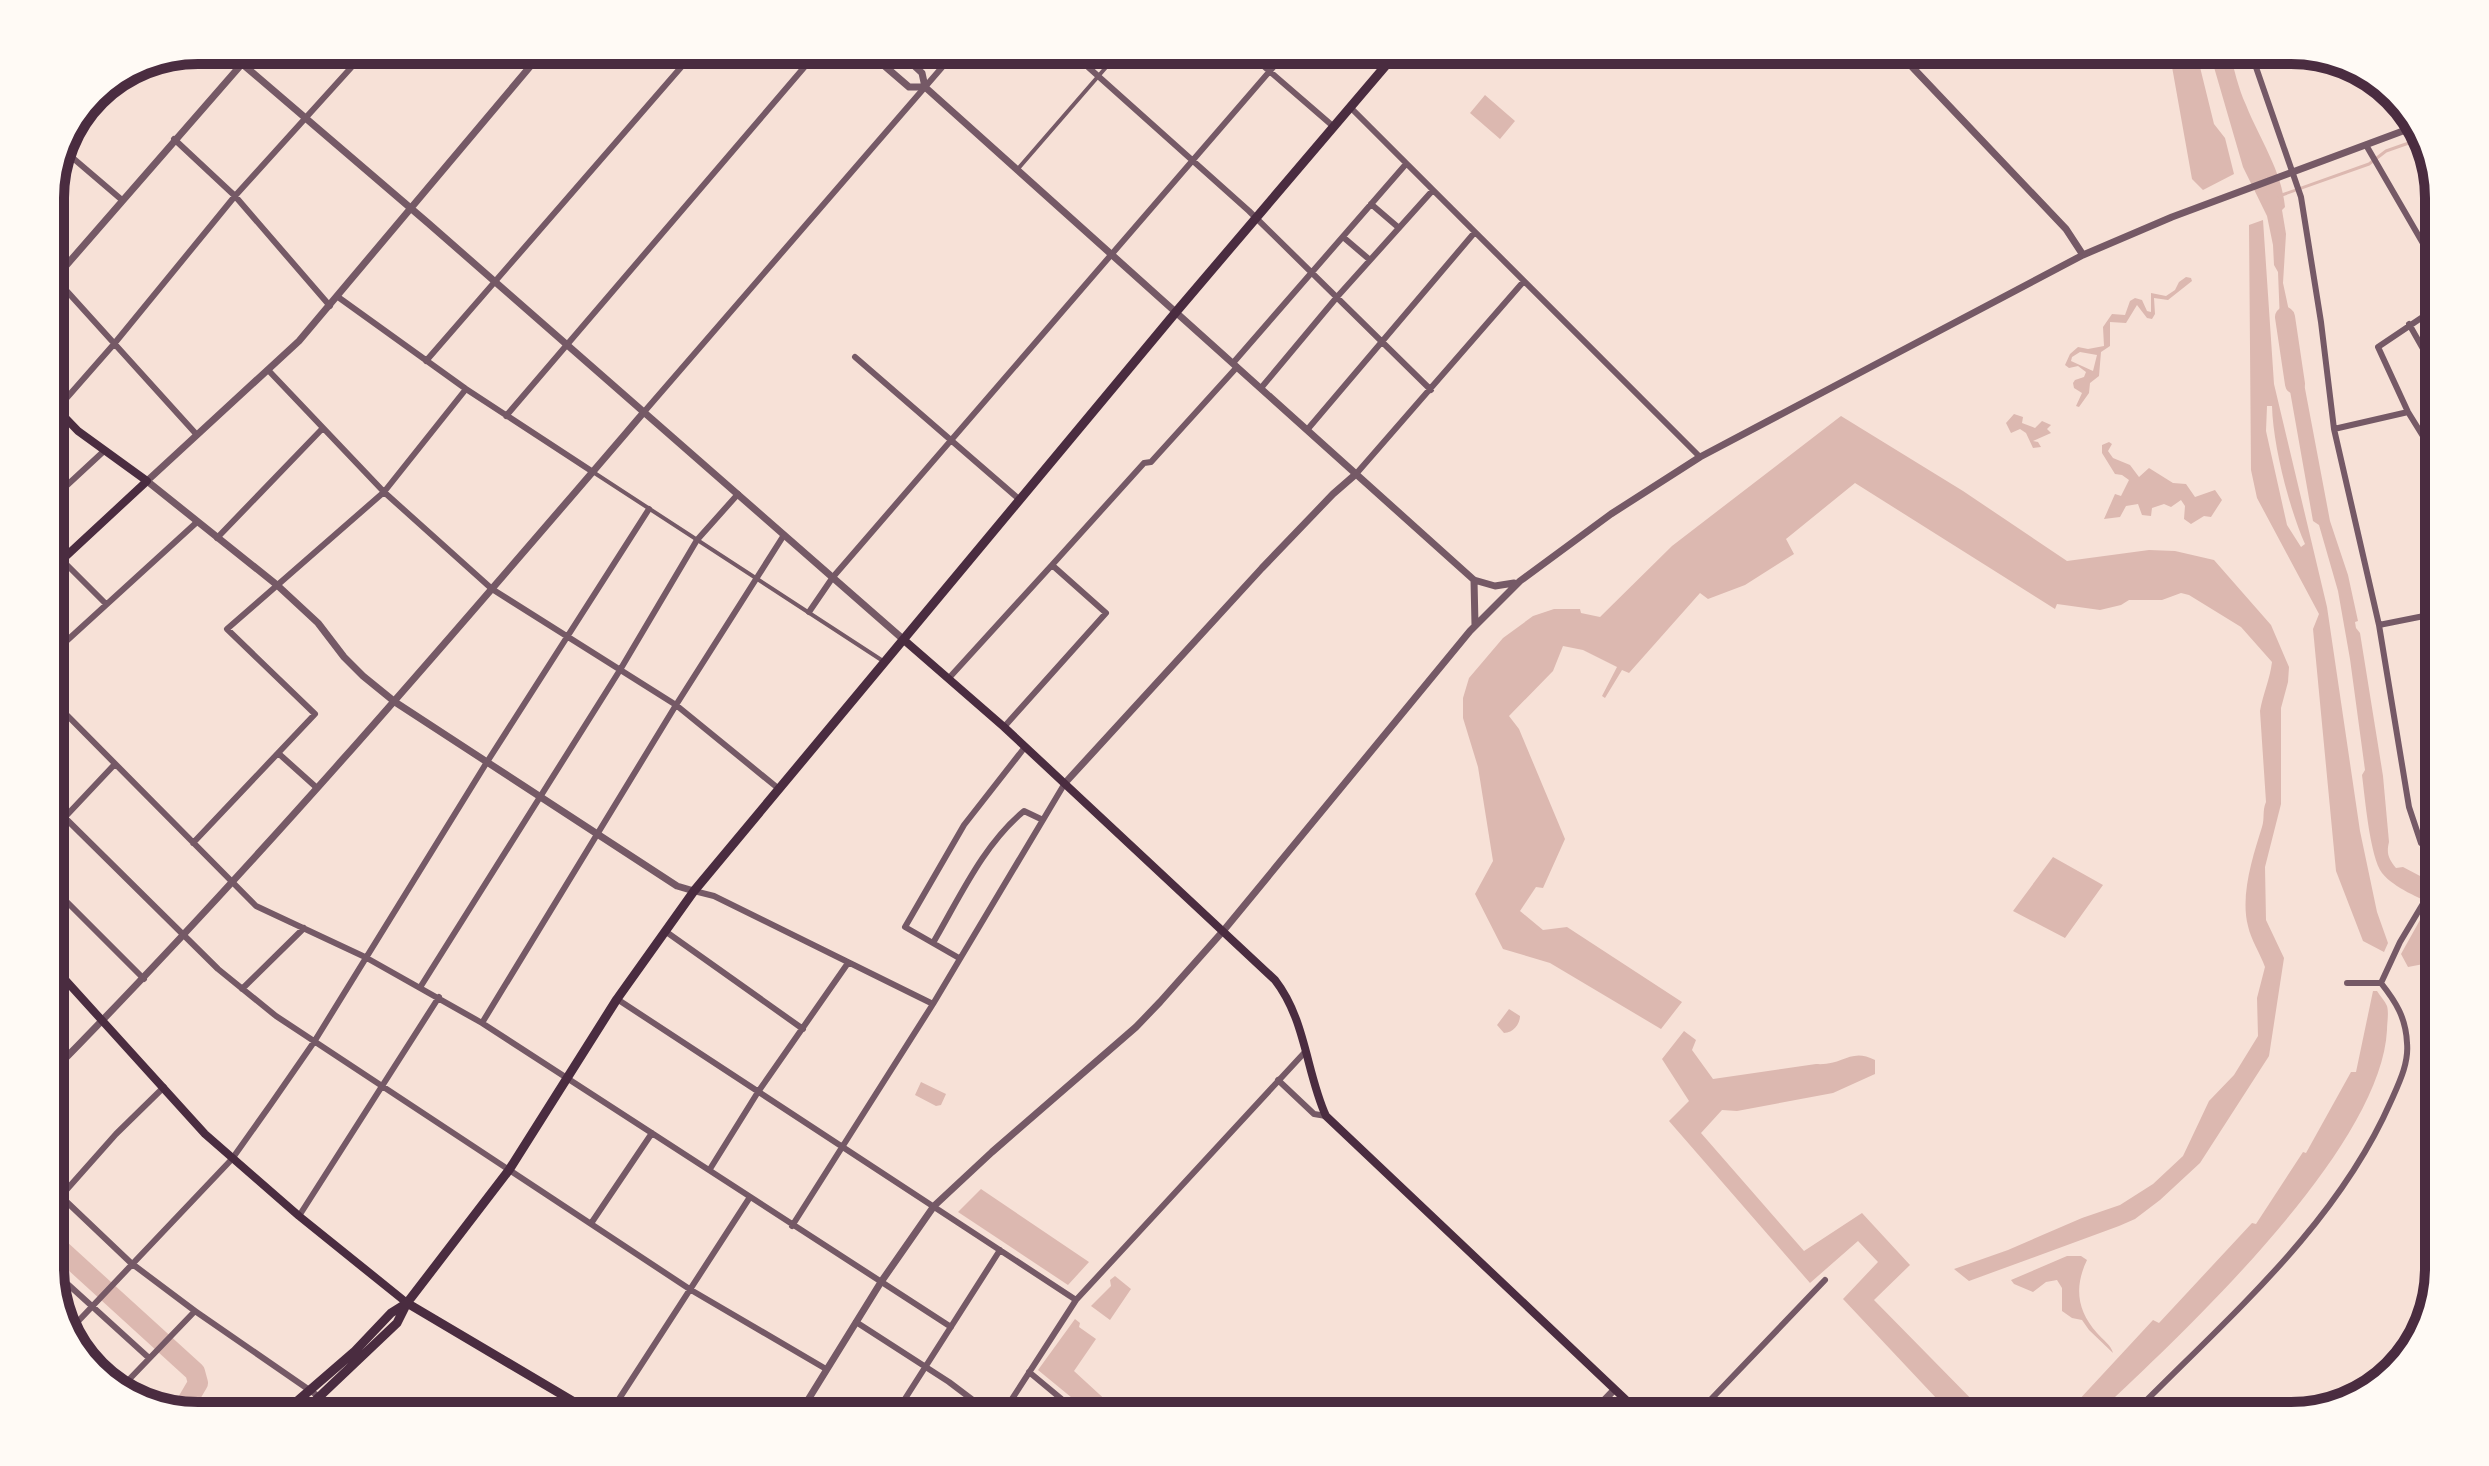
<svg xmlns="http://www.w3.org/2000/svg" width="2489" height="1466" viewBox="0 0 2489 1466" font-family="'Golos Text',sans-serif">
  <rect width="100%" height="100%" fill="#f7e1d7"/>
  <path fill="#dcb8b0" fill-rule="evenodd" d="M 2169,50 L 2199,50 L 2198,59 L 2214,124 L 2225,138 L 2234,174 L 2203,190 L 2192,179 Z
    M 2209,50 L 2229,50 C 2234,68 2238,88 2246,105 C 2259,138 2282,171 2285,207 L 2282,210 L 2286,234 L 2283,283 L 2292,325 L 2294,354 L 2303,378 L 2330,521 L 2348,575 L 2358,621 L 2355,622 L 2356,628 L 2360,633 L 2383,776 L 2389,842 C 2386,854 2389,859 2396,868 L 2403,867 L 2439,886 L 2439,902 L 2436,906 C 2420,898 2394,888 2382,873 C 2370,857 2365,798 2362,775 L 2365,770 L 2350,659 L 2338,591 L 2319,525 L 2313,521 L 2287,374 L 2291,359 L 2290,346 L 2284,339 L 2280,322 L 2278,272 L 2274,265 L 2273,245 L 2267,216 L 2243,167 Z
    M 1485,95 L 1515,121 L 1500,139 L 1470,113 Z
    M 2263,220 L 2274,384 L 2327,607 L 2360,831 L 2377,912 L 2388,943 L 2384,952 L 2363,941 L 2336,871 L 2313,629 L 2319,614 L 2257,498 L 2251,470 L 2249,225 ZM 2267,406 L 2272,406 C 2273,445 2289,508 2305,544 L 2301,547 L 2287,525 L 2266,431 Z
    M 2186,277 L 2191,278 L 2192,281 L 2168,300 L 2154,298 L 2155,314 L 2152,319 L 2147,318 L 2137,305 L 2126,323 L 2110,322 L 2110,346 L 2101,352 L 2099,376 L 2090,383 L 2089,393 L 2079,407 L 2076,406 L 2082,393 L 2074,388 L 2073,383 L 2075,380 L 2084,377 L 2086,372 L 2078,366 L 2069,368 L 2065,365 L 2070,354 L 2078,347 L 2088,349 L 2104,346 L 2103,327 L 2112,314 L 2125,315 L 2130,301 L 2135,298 L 2142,300 L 2147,311 L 2151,312 L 2151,293 L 2166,296 L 2175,290 L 2179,282 ZM 2080,352 L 2097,355 L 2093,371 L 2071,361 L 2072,357 Z
    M 2014,414 L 2023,417 L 2022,423 L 2035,428 L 2042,421 L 2051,425 L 2047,429 L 2051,433 L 2033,441 L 2038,442 L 2041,447 L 2033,448 L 2026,433 L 2020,429 L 2011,433 L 2006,423 Z
    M 1841,416 L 1963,491 L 2067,561 L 2149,550 L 2175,551 L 2214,560 L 2271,625 L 2289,667 L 2288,682 L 2281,708 L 2281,804 L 2265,867 L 2266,920 L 2284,958 L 2269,1056 L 2200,1163 L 2160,1200 L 2135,1219 L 2119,1226 L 1969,1281 L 1954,1269 L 2008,1250 L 2082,1218 L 2120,1205 L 2153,1184 L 2183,1156 L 2209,1101 L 2234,1075 L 2258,1036 L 2257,998 L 2265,967 C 2260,953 2251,940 2248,926 C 2240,895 2253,856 2262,827 C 2265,818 2262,811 2266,802 L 2260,711 C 2263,694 2270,679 2272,662 L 2241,627 L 2189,595 L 2181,593 L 2162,600 L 2129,600 L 2121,605 L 2100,610 L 2057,604 L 2055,609 L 1855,483 L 1786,539 L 1794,554 L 1745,585 L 1708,599 L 1700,593 L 1629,673 L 1622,670 L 1605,698 L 1602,696 L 1617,667 L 1583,650 L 1563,646 L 1553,671 L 1509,716 L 1519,729 L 1565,839 L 1543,888 L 1536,887 L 1520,911 L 1543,930 L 1567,927 L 1682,1002 L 1661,1029 L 1550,963 L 1503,949 L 1475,894 L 1493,861 L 1478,767 L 1463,718 L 1463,698 L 1469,678 L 1503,638 L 1533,616 L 1554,609 L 1580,609 L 1581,613 L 1600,617 L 1672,546 Z
    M 2109,442 L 2112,444 L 2108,451 L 2113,458 L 2130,465 L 2139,477 L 2149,468 L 2173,483 L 2186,484 L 2195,497 L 2215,490 L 2222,500 L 2211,517 L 2204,516 L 2191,524 L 2184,519 L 2185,506 L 2181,500 L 2171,507 L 2164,504 L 2152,508 L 2151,516 L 2142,515 L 2138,504 L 2126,506 L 2120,517 L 2104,519 L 2115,494 L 2121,496 L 2129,480 L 2122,475 L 2115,474 L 2102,453 L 2102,445 Z
    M 2053,857 L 2103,885 L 2065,938 L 2013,911 Z
    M 2432,909 L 2439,912 L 2439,961 L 2408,967 L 2401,954 L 2425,911 Z
    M 2373,991 L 2377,991 C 2380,996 2385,1001 2387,1006 C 2389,1013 2387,1023 2387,1030 C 2381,1150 2181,1335 2095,1416 L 2064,1416 L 2153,1320 L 2159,1323 L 2252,1223 L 2256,1224 L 2303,1152 L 2306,1153 L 2351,1072 L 2356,1072 Z
    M 1509,1009 L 1520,1016 C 1520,1024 1513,1033 1504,1033 L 1497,1025 Z
    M 1684,1031 L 1696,1040 L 1692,1050 L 1713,1079 L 1816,1064 C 1844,1066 1850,1047 1875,1060 L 1875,1074 L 1833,1093 L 1737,1111 L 1722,1110 L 1701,1133 L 1804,1251 L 1862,1213 L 1910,1265 L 1874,1300 L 1985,1413 L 1993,1416 L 1953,1416 L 1843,1299 L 1878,1262 L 1858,1241 L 1810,1283 L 1669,1121 L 1689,1101 L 1662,1059 Z
    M 921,1082 L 946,1094 L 941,1105 L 936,1106 L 915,1095 Z
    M 981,1189 L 1089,1262 L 1068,1285 L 958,1212 Z
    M 2067,1256 L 2081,1256 L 2087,1260 C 2074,1287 2077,1311 2097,1333 C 2103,1340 2111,1345 2113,1353 L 2089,1330 L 2082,1320 L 2072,1318 L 2062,1311 L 2062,1288 L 2057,1280 L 2046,1282 L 2033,1292 L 2014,1284 L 2011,1280 Z
    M 1115,1276 L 1131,1289 L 1110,1320 L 1091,1306 L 1111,1286 L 1110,1280 Z
    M 1075,1319 L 1080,1323 L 1079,1327 L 1096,1339 L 1074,1371 L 1123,1416 L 1094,1416 L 1038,1370 Z"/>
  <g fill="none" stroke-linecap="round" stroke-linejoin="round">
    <path stroke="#dcb8b0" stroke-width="3" d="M 2279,196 L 2369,164 L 2386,151 L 2423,138"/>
    <path stroke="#dcb8b0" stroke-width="20" d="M 2285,317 L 2295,384
      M 50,1240 L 195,1372 L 198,1383 L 181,1412"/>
    <path stroke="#755966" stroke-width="4" d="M 1017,170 L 1121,50
      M 593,472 L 883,661"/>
    <path stroke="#755966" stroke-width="6" d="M 1069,50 L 1249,211 L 1431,390
      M 1245,50 L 1334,127
      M 2250,50 L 2301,197 L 2321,322 L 2334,429 L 2379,625 L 2409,807 L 2421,843 L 2439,859
      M 1351,108 L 1700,457
      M 174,139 L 235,196 L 330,306
      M 2366,145 L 2439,271
      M 67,153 L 122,200
      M 1371,204 L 1399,228
      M 1343,237 L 1370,260
      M 55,278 L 197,435
      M 338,297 L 466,389 L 593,472
      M 2439,306 L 2378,347 L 2408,412 L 2439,462
      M 2409,324 L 2439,377
      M 855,357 L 1020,500
      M 426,361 L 696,50
      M 1233,363 L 1406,164
      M 269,371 L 384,492 L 492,589 L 676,705 L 779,789
      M 1261,388 L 1337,297 L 1433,190
      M 57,409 L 114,344 L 235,196 L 367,50
      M 644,412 L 957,50
      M 506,416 L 819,50
      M 2334,429 L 2408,412
      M 1307,430 L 1475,232
      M 2427,441 L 2439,434
      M 1356,474 L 1524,281
      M 50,501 L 104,451
      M 217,538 L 322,429
      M 62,560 L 106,604
      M 1052,565 L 1144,463 L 1151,462 L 1237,367
      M 809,612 L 833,577 L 1288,50
      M 2379,625 L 2439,613
      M 50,656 L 197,522
      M 949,678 L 1052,565 L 1106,613 L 1004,727
      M 50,698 L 256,906 L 365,957 L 482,1023 L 951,1327
      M 278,753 L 317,788
      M 50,803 L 218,969 L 276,1016 L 691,1290 L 826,1369
      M 50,833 L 114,765
      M 193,843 L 315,714 L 227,629 L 384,492 L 466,389
      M 50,885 L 144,979
      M 694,891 L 714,896 L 933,1004
      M 665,931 L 803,1029
      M 933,943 C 960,897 983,845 1024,811 L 1043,820
      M 959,958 L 905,927 L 964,825 L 1025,747
      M 2347,983 L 2381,983
      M 2381,983 L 2400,942 L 2439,877
      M 421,986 L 620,670 L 697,540 L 738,494
      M 242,989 L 304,928
      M 617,999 L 1076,1300
      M 482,1023 L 676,705 L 784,535
      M 1278,1080 L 1314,1114 L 1326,1116
      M 710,1169 L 758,1092 L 848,963
      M 50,1186 L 131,1263 L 195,1311
      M 61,1196 L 116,1134 L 164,1087
      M 299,1216 L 439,997
      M 592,1222 L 652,1133
      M 792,1226 L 933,1004 L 1065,783
      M 50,1268 L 149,1358
      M 856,1322 L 949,1382 L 994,1416
      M 67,1333 L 232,1159 L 271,1104 L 314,1042 L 487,762 L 649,509
      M 1029,1372 L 1082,1416
      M 118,1391 L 195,1311 L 347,1416
      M 608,1416 L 750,1197
      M 894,1416 L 1000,1250
      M 1001,1416 L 1076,1300 L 1305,1052
      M 1695,1416 L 1825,1280
      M 2131,1416 C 2226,1319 2336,1227 2391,1101 C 2399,1083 2409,1063 2407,1043 C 2406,1018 2396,1002 2381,983"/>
    <path stroke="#755966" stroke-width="7" d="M 226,50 L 428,223 L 904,640
      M 544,50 L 299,341 L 147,481 L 277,585 L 318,623 L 344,657 L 363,676 L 395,702 L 677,886 L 694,891
      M 866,50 L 909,87 L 925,87
      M 897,50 L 922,73 L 925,87 L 1474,580 L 1495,586 L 1514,583
      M 1896,50 L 2066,229 L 2083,255
      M 50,284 L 254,50
      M 1474,580 L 1475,625
      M 1065,783 L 1262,568 L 1333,494 L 1356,474
      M 50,1074 C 258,863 451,637 644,412
      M 798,1416 L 881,1282 L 934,1206 L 992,1152 L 1136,1027 L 1160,1002 L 1224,930 L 1470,631 L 1520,581 L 1611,514 L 1700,457 L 2083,255 L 2172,217 L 2419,125
      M 1589,1416 L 1614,1390"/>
    <path stroke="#4a2c40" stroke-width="8" d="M 50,402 L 78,431 L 147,481 L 50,571
      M 904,640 L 1004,727 L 1275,980 C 1306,1020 1306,1072 1326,1116 L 1643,1416
      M 50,963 L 205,1134 L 299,1216 L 407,1303"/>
    <path stroke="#4a2c40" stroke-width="9" d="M 407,1303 L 598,1416
      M 280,1416 L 354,1352 L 391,1313 L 407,1303
      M 299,1416 L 397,1323 L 407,1303 L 509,1170 L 617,999 L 694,891 L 1176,312 L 1399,50"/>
  </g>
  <path d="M0 0H2489V1466H0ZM198 64H2291A134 134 0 0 1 2425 198V1268A134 134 0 0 1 2291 1402H198A134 134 0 0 1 64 1268V198A134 134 0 0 1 198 64Z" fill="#fffaf5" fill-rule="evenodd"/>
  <path fill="none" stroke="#4a2c40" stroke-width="10" d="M198 64H2291A134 134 0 0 1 2425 198V1268A134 134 0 0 1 2291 1402H198A134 134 0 0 1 64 1268V198A134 134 0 0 1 198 64Z"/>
</svg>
